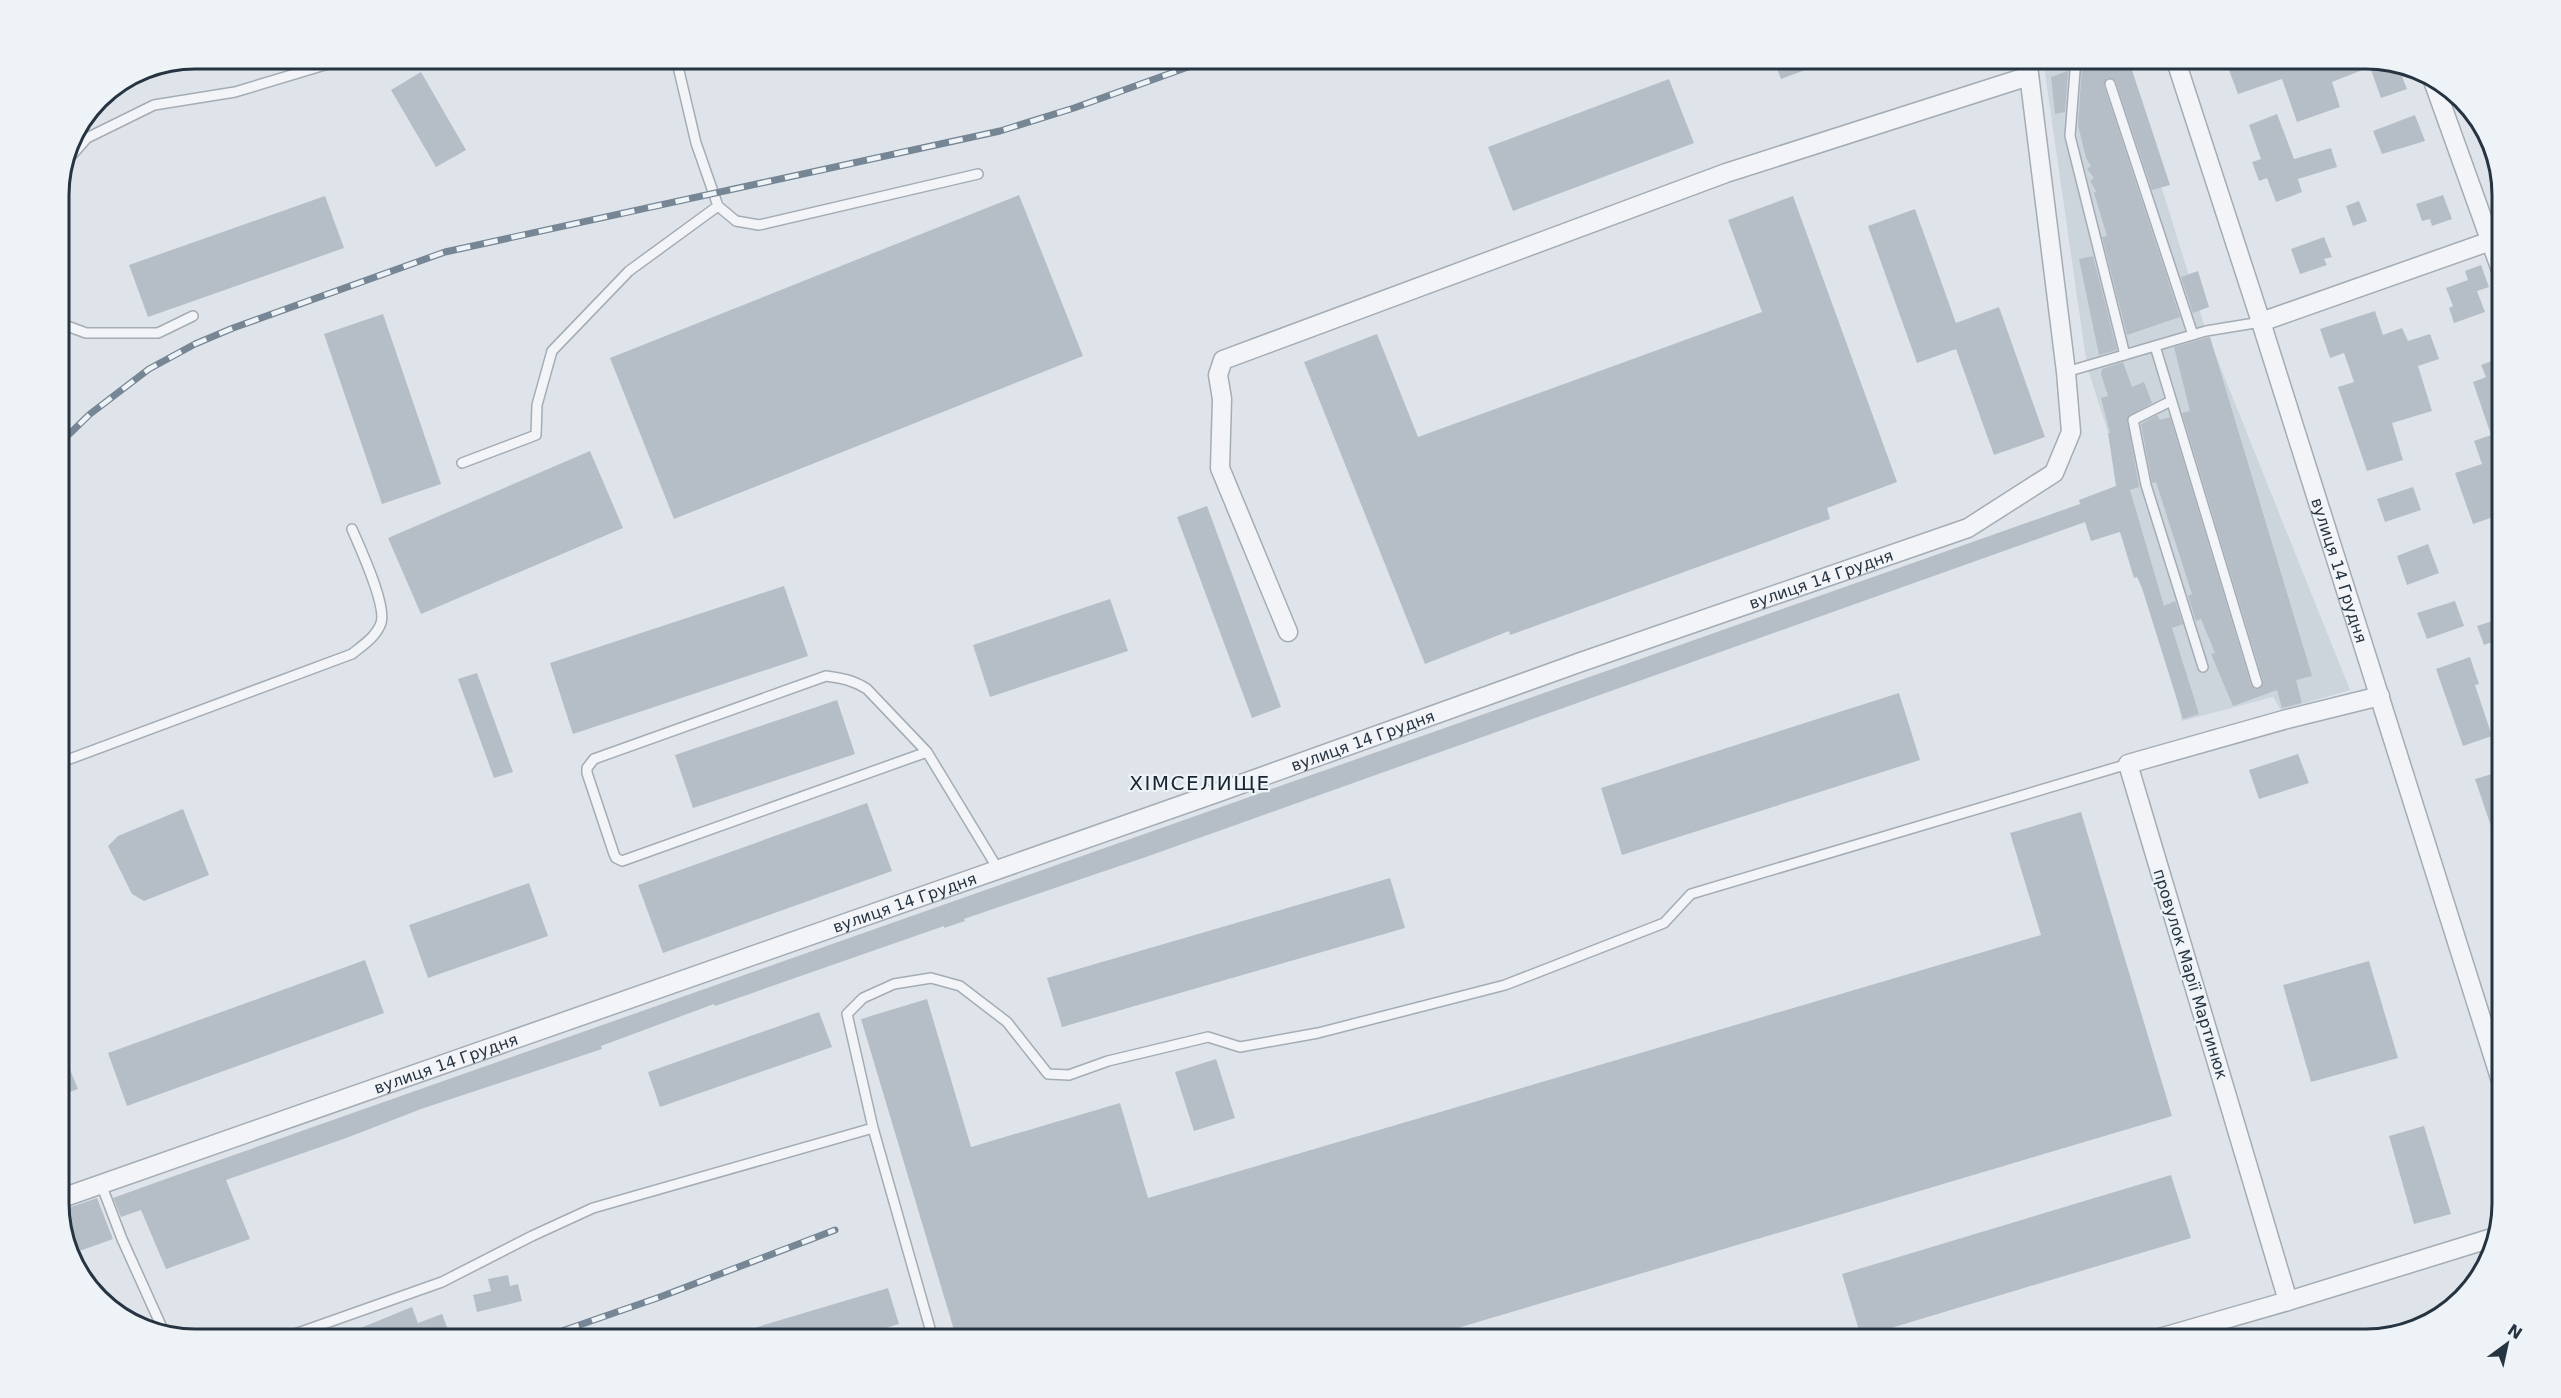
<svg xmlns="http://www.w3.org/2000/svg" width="2561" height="1398" viewBox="0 0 2561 1398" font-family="'DejaVu Sans',sans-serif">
  <rect width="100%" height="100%" fill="#dfe4ea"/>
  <path fill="#ccd4dc" d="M 2043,59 L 2122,59 L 2206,331 L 2350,690 L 2281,710 L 2273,697 L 2182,721 L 2134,515 L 2087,366 Z"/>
  <path fill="#b5bec7" d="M 1773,58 L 1831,58 L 1832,60 L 1781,79 Z
    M 2101,58 L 2128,58 L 2170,185 L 2152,190 L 2116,82 L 2112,78 L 2107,78 L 2104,86 L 2180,317 L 2127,335 L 2102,237 L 2107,236 L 2094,193 L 2096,191 L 2090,181 L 2094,178 L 2087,169 L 2091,166 L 2086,158 L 2078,125 L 2082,66 Z
    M 2246,58 L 2278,58 L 2282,68 L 2310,58 L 2366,58 L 2398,66 L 2407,89 L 2381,98 L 2370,67 L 2332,82 L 2340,107 L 2297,122 L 2282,79 L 2238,94 L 2227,65 Z
    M 2068,71 L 2065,112 L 2055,114 L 2051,77 Z
    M 421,72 L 466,150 L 436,167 L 391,90 Z
    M 1669,79 L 1694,143 L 1513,211 L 1488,147 Z
    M 2277,114 L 2294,159 L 2331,148 L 2337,167 L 2298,179 L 2302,192 L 2276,202 L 2267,178 L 2259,181 L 2252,162 L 2261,159 L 2249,125 Z
    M 2415,115 L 2425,141 L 2382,154 L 2373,131 Z
    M 1019,195 L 1083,356 L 674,519 L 610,358 Z
    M 2443,195 L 2452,219 L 2432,226 L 2430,219 L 2422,221 L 2416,204 Z
    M 325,196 L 344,248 L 148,317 L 129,265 Z
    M 1793,196 L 1897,482 L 1827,508 L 1830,519 L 1510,635 L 1509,631 L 1425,664 L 1304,362 L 1377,334 L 1418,437 L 1762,312 L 1728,220 Z
    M 2359,201 L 2367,221 L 2353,226 L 2346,206 Z
    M 1915,209 L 1956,323 L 1999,307 L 2045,437 L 1994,455 L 1956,349 L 1917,363 L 1868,226 Z
    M 2324,237 L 2332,257 L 2324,259 L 2327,265 L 2300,274 L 2291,249 Z
    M 2093,256 L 2117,350 L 2099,355 L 2079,259 Z
    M 2481,265 L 2489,287 L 2477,291 L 2485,312 L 2454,323 L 2449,308 L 2453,306 L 2446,288 L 2468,280 L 2465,271 Z
    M 2198,271 L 2209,307 L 2193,313 L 2181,277 Z
    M 2375,311 L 2383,335 L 2402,328 L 2408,341 L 2430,334 L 2439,359 L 2418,366 L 2432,411 L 2392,423 L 2403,460 L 2367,471 L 2338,387 L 2354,382 L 2344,353 L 2330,358 L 2320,329 Z
    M 383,314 L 441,484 L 382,504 L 324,334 Z
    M 2210,337 L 2312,676 L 2296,680 L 2302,703 L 2282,708 L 2277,690 L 2233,706 L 2211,654 L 2215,653 L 2201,619 L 2196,621 L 2188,596 L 2192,594 L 2156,482 L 2152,483 L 2141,424 L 2157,415 L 2160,420 L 2170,417 L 2251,685 L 2255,689 L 2259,689 L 2263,681 L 2182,413 L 2190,411 L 2174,347 Z
    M 2502,357 L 2502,514 L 2473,524 L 2455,473 L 2482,464 L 2474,441 L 2491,435 L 2473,382 L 2486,377 L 2481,365 Z
    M 2123,362 L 2132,387 L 2144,382 L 2152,403 L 2127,418 L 2139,487 L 2130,490 L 2164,606 L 2175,601 L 2183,624 L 2172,628 L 2199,714 L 2183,719 L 2142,588 L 2137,577 L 2134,578 L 2120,532 L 2091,541 L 2085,522 L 1143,858 L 964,919 L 965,921 L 944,928 L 944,926 L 715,1006 L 714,1004 L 601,1046 L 602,1049 L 421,1109 L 349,1137 L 226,1180 L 250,1239 L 166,1269 L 141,1210 L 121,1217 L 113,1198 L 160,1181 L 2080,504 L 2079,500 L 2116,486 L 2108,433 L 2110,433 L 2101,398 L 2108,396 L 2101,374 L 2102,369 Z
    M 590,451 L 623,528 L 421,614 L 388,538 Z
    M 2413,487 L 2421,510 L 2385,522 L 2377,499 Z
    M 1207,506 L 1281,707 L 1252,718 L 1177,517 Z
    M 2428,544 L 2439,573 L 2407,585 L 2397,556 Z
    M 784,586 L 808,656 L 573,734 L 550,663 Z
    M 1110,599 L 1128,651 L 990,697 L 973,645 Z
    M 2455,601 L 2464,626 L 2427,639 L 2417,613 Z
    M 2502,618 L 2502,638 L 2484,645 L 2477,626 Z
    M 2470,657 L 2479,684 L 2475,685 L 2492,736 L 2463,746 L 2436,669 Z
    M 477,673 L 513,772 L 494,778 L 458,679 Z
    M 1899,693 L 1920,760 L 1622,855 L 1601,788 Z
    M 837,700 L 855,754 L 693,808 L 675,755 Z
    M 2298,754 L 2309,783 L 2259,799 L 2249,770 Z
    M 2502,771 L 2502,852 L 2500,853 L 2475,779 Z
    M 867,803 L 892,871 L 663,953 L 638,885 Z
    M 183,809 L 209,875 L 144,901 L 132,894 L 108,846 L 118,836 Z
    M 2081,812 L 2172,1116 L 1417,1340 L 957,1340 L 861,1019 L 927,999 L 971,1147 L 1120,1103 L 1148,1198 L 2041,935 L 2010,833 Z
    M 1390,878 L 1405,928 L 1062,1027 L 1047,978 Z
    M 529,883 L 548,936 L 428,978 L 409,925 Z
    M 365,960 L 384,1013 L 127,1106 L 108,1053 Z
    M 2369,961 L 2398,1058 L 2311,1082 L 2283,985 Z
    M 819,1012 L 832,1047 L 660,1107 L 648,1072 Z
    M 59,1043 L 78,1089 L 59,1096 Z
    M 1216,1059 L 1235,1118 L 1194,1131 L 1175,1072 Z
    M 2424,1126 L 2451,1214 L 2414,1224 L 2389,1136 Z
    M 2171,1175 L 2191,1238 L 1861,1337 L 1842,1274 Z
    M 97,1198 L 113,1239 L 74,1253 L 59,1211 Z
    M 508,1275 L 510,1286 L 518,1284 L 522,1301 L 477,1312 L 473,1295 L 491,1291 L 488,1279 Z
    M 888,1288 L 899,1324 L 845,1340 L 733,1340 L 732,1335 L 767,1324 Z
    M 412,1307 L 418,1323 L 442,1314 L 452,1340 L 331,1340 Z"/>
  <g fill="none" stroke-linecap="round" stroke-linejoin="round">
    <g stroke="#a4acb4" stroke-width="12">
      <path id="service" d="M 676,58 L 696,143 L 718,206 L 736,221 L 759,225 L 978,174
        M 2076,58 L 2070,136 L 2125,355
        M 2110,84 L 2193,335
        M 64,164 L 87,138 L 154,105 L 235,92 L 348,58
        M 59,323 L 86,333 L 158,333 L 193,316
        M 2155,346 L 2257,683
        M 2066,372 L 2206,331 L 2261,322
        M 2171,401 L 2133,420 L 2146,485 L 2203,667
        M 462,463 L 536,435 L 537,405 L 552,351 L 629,271 L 718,206
        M 927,752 L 622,861 L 616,858 L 614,854 L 587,773 L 587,768 L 594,759 L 826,676 C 841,678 853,680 867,689 L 927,752 L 998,869
        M 59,763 L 352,654 C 363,645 376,637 381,623 C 387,605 360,548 352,529
        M 101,1184 L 122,1239 L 164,1332
        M 281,1339 L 442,1282 L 532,1236 L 593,1208 L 873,1128
        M 933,1339 L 873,1128 L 847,1014 L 863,998 L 894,984 L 931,978 L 960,986 L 1007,1022 L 1048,1074 L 1069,1075 L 1108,1061 L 1208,1037 L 1240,1047 L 1318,1033 L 1505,985 L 1664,923 L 1691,894 L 2128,764"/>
    </g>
    <g stroke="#a4acb4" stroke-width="21">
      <g id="minor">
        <path id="s1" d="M 2175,58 L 2261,322 L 2502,1084"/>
        <path d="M 2432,78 L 2502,273"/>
        <path d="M 2261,322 L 2502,237"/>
        <path d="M 1288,632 L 1220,468 L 1222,399 L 1218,375 L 1223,360 L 1726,173 L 2029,76"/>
        <path id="s2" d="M 59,1199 L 1219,792 L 1581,662 L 1968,528 L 2054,473 L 2071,432 L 2066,372 L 2027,58"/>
        <path d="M 2288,1301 L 2495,1237"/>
        <path d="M 2156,1339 L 2288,1301 L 2128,764 L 2287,719 L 2380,696"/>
      </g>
    </g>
    <use href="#service" stroke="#f2f4f7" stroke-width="9"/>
    <use href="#minor" stroke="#f2f4f7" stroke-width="18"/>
    <g stroke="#768695" stroke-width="7">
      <path id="rail" d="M 59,444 L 90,414 L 149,369 L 195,344 L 233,328 L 445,252 L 1000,131 L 1074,108 L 1213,58
        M 539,1339 L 660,1297 L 835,1230"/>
    </g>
    <use href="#rail" stroke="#eef3f7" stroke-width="4.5" stroke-dasharray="14" stroke-linecap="butt"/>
  </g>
  <g text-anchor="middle" stroke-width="4.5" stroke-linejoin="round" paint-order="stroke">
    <g font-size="16" fill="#263442" stroke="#eef3f7">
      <text dy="6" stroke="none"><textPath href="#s1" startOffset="538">вулиця 14 Грудня</textPath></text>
      <text dy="6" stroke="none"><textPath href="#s2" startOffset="1868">вулиця 14 Грудня</textPath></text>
      <text dy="6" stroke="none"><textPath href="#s2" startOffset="1382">вулиця 14 Грудня</textPath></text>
      <text dy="6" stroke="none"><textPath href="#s2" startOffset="896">вулиця 14 Грудня</textPath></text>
      <text transform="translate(2191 974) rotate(73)" y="6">провулок Марії Мартинюк</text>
      <text dy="6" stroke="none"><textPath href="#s2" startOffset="410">вулиця 14 Грудня</textPath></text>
    </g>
    <g font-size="20" letter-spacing="1.5" fill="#182533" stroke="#eef3f7">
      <text x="1200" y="790">ХІМСЕЛИЩЕ</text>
    </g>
  </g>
  <path d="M0 0H2561V1398H0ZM195 69H2366A126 126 0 0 1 2492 195V1203A126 126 0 0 1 2366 1329H195A126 126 0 0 1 69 1203V195A126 126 0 0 1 195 69Z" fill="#eef3f7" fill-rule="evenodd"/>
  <path fill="none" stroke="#263442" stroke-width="3" d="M195 69H2366A126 126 0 0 1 2492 195V1203A126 126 0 0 1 2366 1329H195A126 126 0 0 1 69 1203V195A126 126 0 0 1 195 69Z"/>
  <g transform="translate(2507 1344) rotate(33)" stroke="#eef3f7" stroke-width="4.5" paint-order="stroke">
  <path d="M0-4.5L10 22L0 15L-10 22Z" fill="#263442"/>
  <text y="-9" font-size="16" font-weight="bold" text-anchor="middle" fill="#263442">N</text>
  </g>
</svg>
